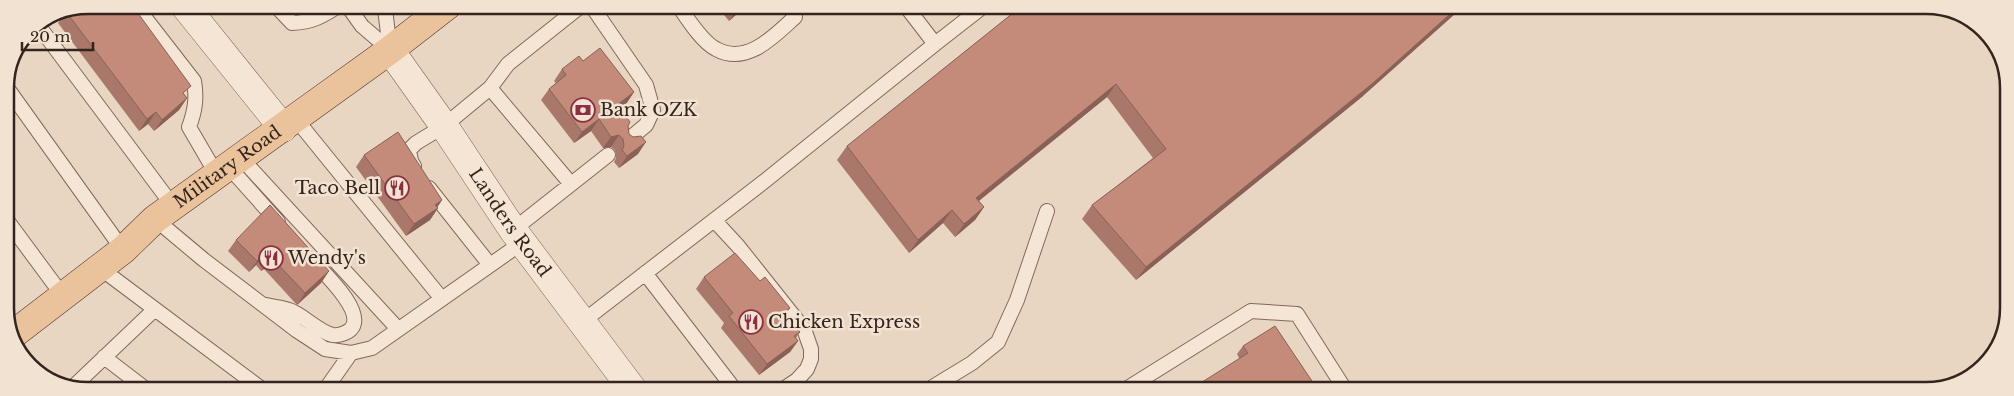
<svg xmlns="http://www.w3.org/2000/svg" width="2014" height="396" viewBox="0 0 2014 396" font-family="'Libre Baskerville',serif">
  <rect width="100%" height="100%" fill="#e9d6c2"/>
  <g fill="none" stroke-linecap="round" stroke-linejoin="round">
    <g stroke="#82685b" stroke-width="16">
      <path id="lane" d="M 135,5 L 194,81 C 197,98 195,111 189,127 L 217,175
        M 275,5 L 292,23 C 314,22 322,16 340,5
        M 347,5 L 362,26 L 390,50
        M 383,5 L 385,9 L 390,50
        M 591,5 L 646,85 L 653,110 L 646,125 L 628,140
        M 678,5 C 687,18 702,42 716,49 C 747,66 774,36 795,17 L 794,5
        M 38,25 L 173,206
        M 935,44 L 985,5
        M 5,85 L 123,250
        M 490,88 L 571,184
        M 295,118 L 442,299
        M 241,158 L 398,329
        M 228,166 L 278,222
        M 414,166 L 411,161 L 409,150 L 416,143 L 444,126 L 490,88 L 508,64 L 582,5
        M 429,188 L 490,265
        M 6,219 L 63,296
        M 155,219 L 204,260 L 296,330 L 325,349 L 351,353 L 372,348 L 523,242
        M 714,220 L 738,246 L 804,329 L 811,349 L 811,359 L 807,369 L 797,380 L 782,390
        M 513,230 L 608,155
        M 100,268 L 263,390
        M 645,273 L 735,390
        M 266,305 C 273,307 282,307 289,310 C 302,314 320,333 333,335 C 338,336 347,333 351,329 C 366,312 325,274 314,262
        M 582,322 L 766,180 L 935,44 L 905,5
        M 104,357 L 147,390
        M 72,388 L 154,310
        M 325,390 L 351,353
        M 926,391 L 972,363 L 998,342 L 1017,300 L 1047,211
        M 1123,391 L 1251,311 L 1297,314 L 1346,391"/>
    </g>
    <g stroke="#82685b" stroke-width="29">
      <g id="street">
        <path d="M 184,5 L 283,128"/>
        <path id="s1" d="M 390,50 L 444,126 L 513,230 L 633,390"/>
      </g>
    </g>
    <g stroke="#50382f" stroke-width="29">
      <g id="primary">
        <path id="s2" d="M 11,336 L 123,250 L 155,219 L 390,50 L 448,5"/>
      </g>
    </g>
    <use href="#lane" stroke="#f5e5d4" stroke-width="14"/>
    <use href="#street" stroke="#f5e5d4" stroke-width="28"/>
    <use href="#primary" stroke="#eac39d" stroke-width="28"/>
  </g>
  <path fill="#a9786a" d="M 87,5 L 184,95 L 187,98 L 179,110 L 154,131 L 148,124 L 139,131 L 58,23 L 63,15 Z
    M 716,5 L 747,5 L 729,21 Z
    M 1023,5 L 1363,96 L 1136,280 L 1082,219 L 1092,205 L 1153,158 L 1107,97 L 979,201 L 984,207 L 975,220 L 955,237 L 943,223 L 909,253 L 837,160 L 847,146 Z
    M 583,61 L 634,92 L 626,104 L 620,109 L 628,126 L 629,134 L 638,154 L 619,168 L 614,162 L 616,158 L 615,150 L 611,147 L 603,148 L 591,131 L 574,143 L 541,100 L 549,89 L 556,83 L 554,81 L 562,69 Z
    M 364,155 L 442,200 L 437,208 L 438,208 L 430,220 L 406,236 L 356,167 Z
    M 236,240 L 329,271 L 321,283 L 297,305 L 264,269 L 261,271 L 256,265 L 249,272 L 228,251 Z
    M 704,277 L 760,281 L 790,308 L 786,314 L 800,332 L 796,338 L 798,341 L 790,352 L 759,375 L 721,328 L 724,323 L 696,289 Z
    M 1243,346 L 1310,391 L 1239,358 L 1237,354 Z"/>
  <path fill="#896156" d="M 742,5 L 747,5 L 729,21 L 737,10 Z
    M 1459,6 L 1464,6 L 1363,96 L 1136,280 L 1146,267 Z
    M 1116,84 L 1107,97 L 966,211 L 976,198 Z
    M 634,92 L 626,104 L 609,116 L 617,105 Z
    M 187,98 L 179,110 L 154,131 L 162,120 Z
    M 156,112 L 148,124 L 139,131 L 147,119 Z
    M 599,119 L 591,131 L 574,143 L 582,132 Z
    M 619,135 L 611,147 L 603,148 L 611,137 Z
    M 646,142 L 638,154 L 619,168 L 627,156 Z
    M 442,200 L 435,210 L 438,208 L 430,220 L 406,236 L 414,224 L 435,205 Z
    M 984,207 L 975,220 L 955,237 L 964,224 Z
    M 952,210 L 943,223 L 909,253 L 918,240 Z
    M 264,254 L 256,265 L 249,272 L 257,261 Z
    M 272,258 L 264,269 L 261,271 L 269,260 Z
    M 329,271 L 321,283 L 297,305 L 305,293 Z
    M 798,341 L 790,352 L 759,375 L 767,364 Z
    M 1314,384 L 1310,391 L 1304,391 Z"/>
  <path fill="#c48b7b" stroke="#896156" d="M 87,5 L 132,5 L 191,86 L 183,93 L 187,98 L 162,120 L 156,112 L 147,119 L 67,13 Z
    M 733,5 L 742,5 L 737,10 Z
    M 1023,5 L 1459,6 L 1373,83 L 1146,267 L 1092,205 L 1166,149 L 1116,84 L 976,198 L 984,207 L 964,224 L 952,210 L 918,240 L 847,146 Z
    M 600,48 L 634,92 L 617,105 L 630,122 L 628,126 L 629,134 L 633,137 L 641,136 L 646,142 L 627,156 L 622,150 L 624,146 L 623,139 L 619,135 L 611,137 L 599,119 L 582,132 L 549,89 L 566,75 L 562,69 L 579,56 L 583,61 Z
    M 398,132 L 442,200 L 435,205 L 438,208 L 414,224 L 364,155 Z
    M 270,205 L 329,271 L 305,293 L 272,258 L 269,260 L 264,254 L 257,261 L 236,240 Z
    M 735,253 L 760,281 L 765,277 L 790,308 L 785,312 L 800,332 L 794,336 L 798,341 L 767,364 L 729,316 L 733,313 L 704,277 Z
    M 1275,326 L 1314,384 L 1304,391 L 1188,391 L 1248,353 L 1243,346 Z"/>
  <defs>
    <g id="bank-ring" transform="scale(1.25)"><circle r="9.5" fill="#f2e2d1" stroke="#8b3043" stroke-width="1.5"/><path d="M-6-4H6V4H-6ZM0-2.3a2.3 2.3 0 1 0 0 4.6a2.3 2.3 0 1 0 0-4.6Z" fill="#8b3043"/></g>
    <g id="restaurant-ring" transform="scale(1.25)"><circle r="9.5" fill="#f2e2d1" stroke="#8b3043" stroke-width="1.5"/><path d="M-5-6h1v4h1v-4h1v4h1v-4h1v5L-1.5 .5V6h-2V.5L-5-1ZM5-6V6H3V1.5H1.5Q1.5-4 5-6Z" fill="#8b3043"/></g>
  </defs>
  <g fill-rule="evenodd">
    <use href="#bank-ring" x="583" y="110"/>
    <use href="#restaurant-ring" x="397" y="188"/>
    <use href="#restaurant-ring" x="271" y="258"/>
    <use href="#restaurant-ring" x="751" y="322"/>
  </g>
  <g text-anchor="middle" stroke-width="5" stroke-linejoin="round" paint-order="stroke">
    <g font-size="18" fill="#33241e" stroke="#f2e2d1" text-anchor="start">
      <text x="600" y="116">Bank OZK</text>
      <text x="380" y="194" text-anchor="end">Taco Bell</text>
      <text x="288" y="264">Wendy's</text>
      <text x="768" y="328">Chicken Express</text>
    </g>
    <g font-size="18" fill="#33241e" stroke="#f2e2d1">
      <text dy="6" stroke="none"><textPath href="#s2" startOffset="275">Military Road</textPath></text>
      <text dy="6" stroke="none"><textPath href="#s1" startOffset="210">Landers Road</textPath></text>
    </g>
  </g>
  <path d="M0 0H2014V396H0ZM88 14H1926A74 74 0 0 1 2000 88V308A74 74 0 0 1 1926 382H88A74 74 0 0 1 14 308V88A74 74 0 0 1 88 14Z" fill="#f2e2d1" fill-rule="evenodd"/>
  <path fill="none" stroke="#33241e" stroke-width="2.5" d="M88 14H1926A74 74 0 0 1 2000 88V308A74 74 0 0 1 1926 382H88A74 74 0 0 1 14 308V88A74 74 0 0 1 88 14Z"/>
  <path d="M22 42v8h71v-8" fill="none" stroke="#33241e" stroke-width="2.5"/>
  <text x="30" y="42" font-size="15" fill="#33241e" stroke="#f2e2d1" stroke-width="4" paint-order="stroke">20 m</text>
</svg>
